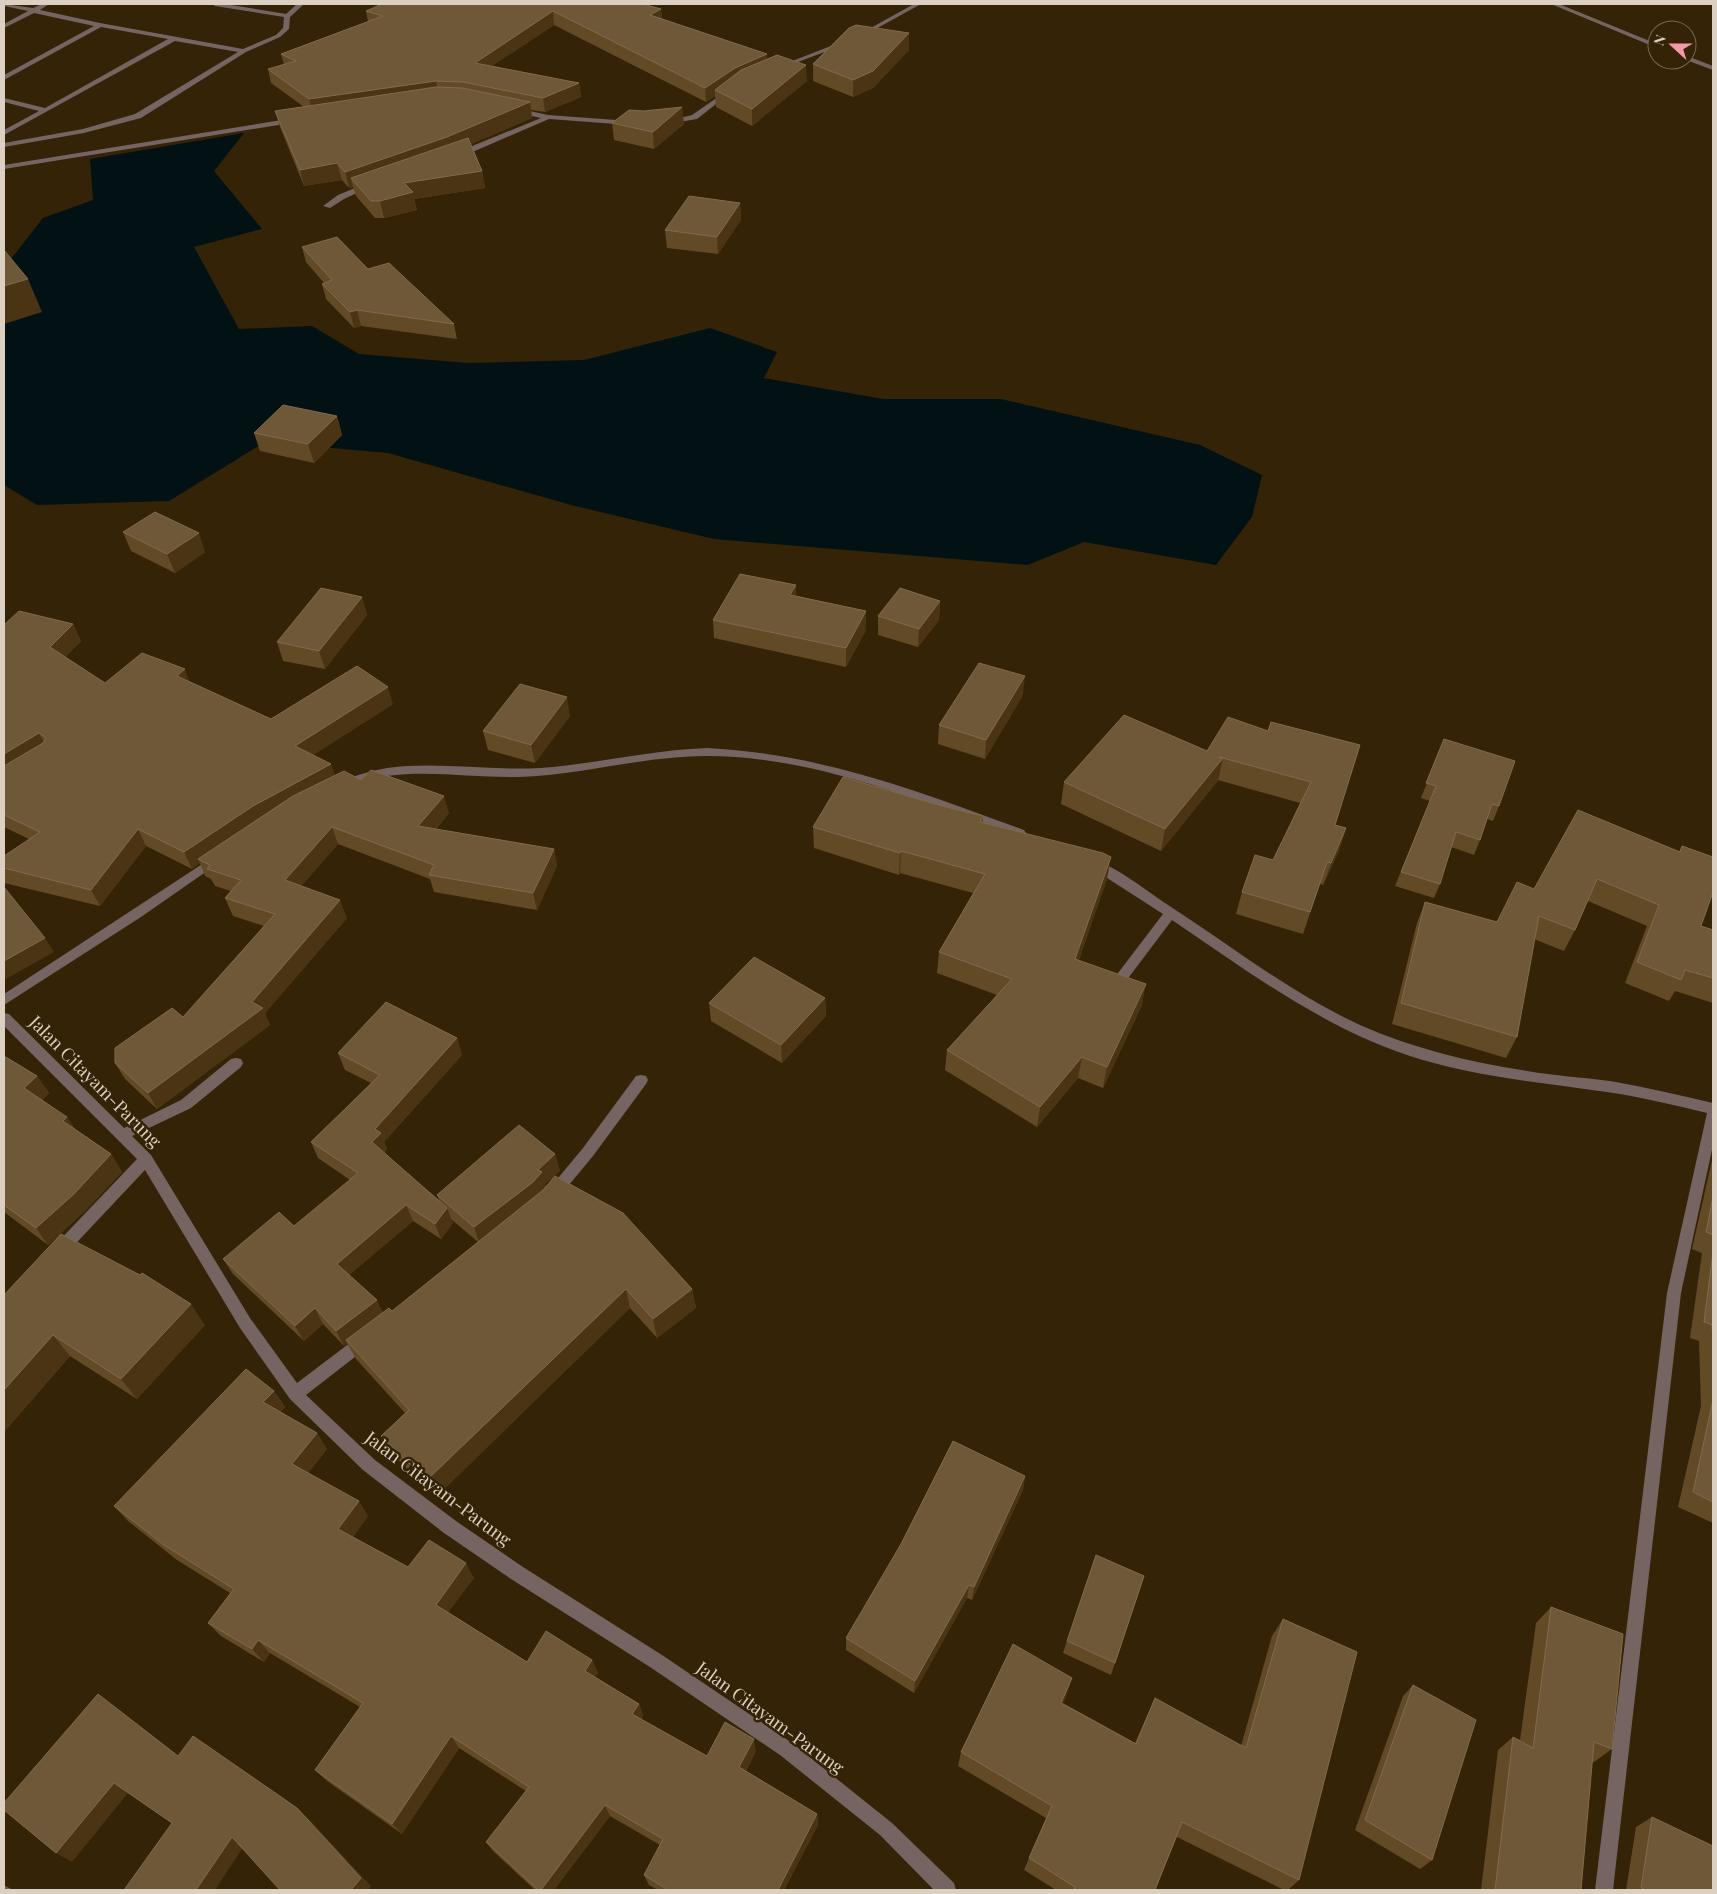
<svg xmlns="http://www.w3.org/2000/svg" width="1717" height="1894" viewBox="0 0 1717 1894" font-family="'Playfair Display',serif">
  <rect width="100%" height="100%" fill="#342307"/>
  <path fill="#021214" d="M 244,133 L 214,171 L 262,229 L 194,247 L 239,329 L 312,326 L 359,354 L 468,363 L 584,360 L 710,328 L 777,352 L 764,378 L 883,399 L 1001,399 L 1200,445 L 1262,475 L 1252,517 L 1216,565 L 1084,542 L 1028,565 L 714,539 L 571,505 L 388,453 L 265,442 L 169,501 L 37,505 L 4,485 L 4,268 L 43,218 L 93,200 L 90,159 Z"/>
  <g fill="none" stroke-linecap="round" stroke-linejoin="round">
    <path fill="#756462" fill-rule="evenodd" d="M 4,4 L 33,8 L 42,4 L 49,4 L 40,10 L 100,23 L 243,49 L 276,35 L 283,28 L 284,17 L 215,6 L 212,4 L 225,4 L 286,14 L 297,4 L 304,4 L 290,17 L 289,29 L 280,37 L 246,52 L 141,118 L 84,133 L 4,147 L 4,143 L 83,129 L 135,114 L 238,52 L 175,41 L 4,135 L 4,130 L 39,111 L 4,102 L 4,98 L 45,108 L 168,39 L 101,27 L 4,80 L 4,75 L 94,26 L 34,13 L 4,28 L 4,24 L 28,11 L 4,6 Z
      M 914,4 L 921,4 L 863,36 L 858,35 Z
      M 1551,4 L 1559,4 L 1657,44 L 1657,48 Z
      M 841,42 L 844,44 L 843,45 L 782,68 L 777,67 Z
      M 1687,56 L 1713,66 L 1713,70 L 1686,60 Z
      M 728,90 L 731,92 L 730,93 L 697,119 L 668,124 L 664,122 L 692,115 Z
      M 516,108 L 548,115 L 630,121 L 634,123 L 630,125 L 549,119 L 461,157 L 455,157 L 455,153 L 541,118 L 513,112 L 512,110 Z
      M 294,118 L 298,120 L 297,122 L 4,169 L 4,165 Z
      M 367,183 L 374,185 L 344,199 L 330,208 L 323,206 L 338,195 Z
      M 707,748 C 822,754 917,791 1024,830 L 1026,833 L 1020,837 L 1016,836 C 917,800 814,756 707,756 C 643,756 582,775 519,777 C 475,778 431,770 387,776 C 372,779 358,784 343,788 L 337,784 L 339,781 C 355,776 370,771 387,768 C 437,761 489,771 540,768 C 596,764 651,750 707,748 Z
      M 216,855 L 220,856 L 222,859 L 220,862 L 141,917 L 4,1005 L 4,994 Z
      M 1094,860 C 1115,866 1146,890 1165,903 C 1229,944 1290,993 1360,1025 C 1414,1049 1470,1062 1527,1071 C 1555,1076 1582,1077 1610,1081 C 1644,1087 1679,1095 1713,1103 L 1713,1145 L 1681,1293 L 1613,1890 L 1595,1890 L 1667,1293 L 1707,1113 C 1674,1105 1641,1097 1607,1092 C 1539,1082 1473,1077 1407,1055 C 1321,1026 1247,971 1172,920 L 1123,985 L 1115,985 L 1113,981 L 1115,977 L 1163,914 L 1090,867 L 1088,864 L 1090,861 Z
      M 4,1013 L 9,1014 L 124,1128 L 181,1100 L 231,1059 L 236,1058 L 241,1059 L 243,1063 L 241,1067 L 191,1108 L 132,1136 L 151,1155 L 250,1318 L 297,1383 L 359,1336 L 364,1334 L 369,1336 L 372,1341 L 369,1346 L 306,1395 L 375,1460 L 456,1521 L 523,1567 L 662,1655 L 792,1743 L 892,1823 L 954,1883 L 956,1890 L 934,1890 L 880,1835 L 780,1755 L 650,1667 L 511,1579 L 444,1533 L 363,1470 L 290,1399 L 240,1328 L 145,1170 L 64,1256 L 59,1257 L 54,1256 L 52,1251 L 54,1246 L 137,1159 L 4,1026 Z
      M 641,1075 L 646,1076 L 648,1080 L 646,1084 L 593,1156 L 559,1197 L 554,1199 L 549,1197 L 547,1193 L 549,1189 L 583,1148 L 636,1076 Z"/>
  </g>
  <path fill="#624a27" fill-rule="evenodd" d="M 661,9 L 662,19 L 767,59 L 807,81 L 752,126 L 716,107 L 715,96 L 706,102 L 554,25 L 492,66 L 579,83 L 581,97 L 545,112 L 531,110 L 532,118 L 471,144 L 482,171 L 485,188 L 414,199 L 417,210 L 384,218 L 375,218 L 356,196 L 353,187 L 349,188 L 342,180 L 304,186 L 280,127 L 275,111 L 304,107 L 271,83 L 268,69 L 284,65 L 281,54 L 368,22 L 366,11 Z
    M 909,50 L 873,88 L 853,97 L 813,81 L 813,64 Z
    M 682,107 L 684,124 L 654,149 L 614,140 L 612,123 L 644,111 Z
    M 740,203 L 741,220 L 718,254 L 667,248 L 665,230 Z
    M 302,247 L 368,269 L 454,324 L 457,339 L 361,326 L 354,328 L 326,299 L 322,284 L 324,283 L 306,262 Z
    M 337,416 L 342,435 L 314,463 L 260,451 L 254,433 Z
    M 123,532 L 205,552 L 175,573 L 131,551 Z
    M 797,596 L 866,611 L 866,630 L 846,667 L 714,638 L 713,620 Z
    M 362,597 L 367,615 L 325,669 L 283,661 L 277,642 Z
    M 940,601 L 939,620 L 918,647 L 878,635 L 878,616 Z
    M 73,624 L 81,641 L 65,657 L 105,683 L 190,682 L 271,719 L 393,704 L 313,755 L 335,776 L 361,780 L 449,813 L 436,829 L 554,849 L 557,866 L 537,910 L 434,892 L 430,879 L 338,844 L 301,886 L 347,918 L 265,1013 L 270,1025 L 157,1109 L 125,1079 L 115,1063 L 183,1017 L 264,926 L 233,916 L 225,898 L 231,891 L 215,886 L 211,879 L 205,876 L 200,863 L 192,869 L 146,846 L 100,906 L 4,883 L 4,856 L 29,839 L 4,827 L 4,625 Z
    M 1023,695 L 985,759 L 938,744 L 939,725 Z
    M 570,716 L 535,763 L 488,750 L 483,731 Z
    M 1268,731 L 1360,745 L 1335,825 L 1346,828 L 1339,851 L 1323,885 L 1320,884 L 1303,934 L 1236,914 L 1242,892 L 1273,860 L 1300,803 L 1218,780 L 1161,851 L 1061,804 L 1064,782 L 1207,751 Z
    M 1444,739 L 1499,806 L 1493,821 L 1487,819 L 1480,840 L 1474,855 L 1451,847 L 1440,884 L 1434,898 L 1395,886 L 1430,801 L 1421,798 Z
    M 942,806 L 983,816 L 983,822 L 1107,879 L 1079,960 L 1142,1005 L 1103,1088 L 1078,1078 L 1037,1127 L 945,1070 L 947,1050 L 997,995 L 937,973 L 939,952 L 973,893 L 900,873 L 899,875 L 814,848 L 813,827 Z
    M 1682,846 L 1701,926 L 1713,930 L 1713,1003 L 1675,991 L 1669,1001 L 1625,983 L 1647,926 L 1588,901 L 1575,930 L 1564,951 L 1534,939 L 1517,1037 L 1506,1058 L 1392,1024 L 1417,923 L 1425,902 L 1497,922 L 1534,889 L 1679,852 Z
    M 825,998 L 826,1016 L 782,1063 L 711,1021 L 709,1003 Z
    M 457,1038 L 462,1055 L 384,1142 L 387,1149 L 384,1153 L 439,1200 L 437,1195 L 555,1154 L 560,1171 L 545,1184 L 546,1187 L 692,1289 L 696,1308 L 657,1338 L 630,1308 L 436,1497 L 391,1453 L 381,1436 L 405,1413 L 356,1359 L 347,1343 L 344,1346 L 323,1324 L 304,1341 L 233,1274 L 223,1259 L 294,1226 L 350,1180 L 318,1158 L 311,1142 L 371,1083 L 345,1070 L 338,1053 ZM 451,1219 L 478,1242 L 392,1311 L 383,1312 L 349,1275 L 413,1221 L 441,1239 L 453,1223 Z
    M 4,1056 L 37,1076 L 49,1093 L 42,1100 L 76,1130 L 111,1154 L 122,1172 L 85,1211 L 48,1245 L 4,1212 Z
    M 1713,1158 L 1713,1523 L 1678,1507 L 1701,1406 L 1699,1341 L 1690,1338 L 1702,1253 L 1692,1249 L 1712,1160 Z
    M 4,1295 L 205,1325 L 137,1399 L 70,1356 L 4,1432 Z
    M 274,1391 L 285,1407 L 280,1412 L 317,1433 L 327,1449 L 308,1473 L 368,1516 L 353,1537 L 408,1567 L 474,1578 L 448,1612 L 527,1662 L 592,1660 L 598,1673 L 595,1677 L 639,1704 L 643,1716 L 641,1719 L 707,1756 L 756,1751 L 746,1771 L 817,1814 L 818,1825 L 784,1890 L 658,1890 L 649,1885 L 644,1875 L 660,1845 L 610,1816 L 554,1890 L 535,1890 L 494,1852 L 486,1842 L 526,1791 L 459,1748 L 402,1834 L 327,1781 L 315,1770 L 360,1707 L 270,1653 L 264,1662 L 221,1636 L 208,1623 L 230,1593 L 177,1560 L 128,1521 L 114,1506 Z
    M 1025,1476 L 1023,1490 L 972,1600 L 967,1598 L 914,1693 L 846,1650 L 846,1638 Z
    M 1551,1607 L 1612,1749 L 1594,1762 L 1592,1762 L 1581,1890 L 1481,1890 L 1498,1750 L 1513,1737 L 1520,1740 L 1536,1623 Z
    M 1283,1619 L 1299,1880 L 1288,1890 L 1284,1890 L 1177,1837 L 1155,1890 L 1056,1890 L 1024,1870 L 1046,1818 L 958,1766 L 961,1752 L 1067,1694 L 1063,1703 L 1135,1743 L 1155,1698 L 1241,1746 L 1272,1636 Z
    M 1067,1641 L 1115,1663 L 1111,1675 L 1063,1653 Z
    M 1413,1685 L 1432,1860 L 1420,1869 L 1355,1830 L 1403,1696 Z
    M 1652,1817 L 1713,1890 L 1626,1890 L 1636,1827 Z"/>
  <path fill="#4a3413" d="M 661,9 L 662,22 L 650,15 Z
    M 553,11 L 554,25 L 477,76 L 475,63 Z
    M 909,33 L 909,50 L 873,88 L 853,97 L 853,80 Z
    M 767,54 L 768,68 L 715,90 L 715,96 L 706,102 L 705,88 L 735,68 Z
    M 806,65 L 807,81 L 752,126 L 752,109 Z
    M 436,81 L 439,95 L 313,113 L 309,99 Z
    M 579,83 L 581,97 L 545,112 L 543,98 Z
    M 530,102 L 532,118 L 450,153 L 351,178 L 353,187 L 349,188 L 345,172 Z
    M 682,107 L 684,124 L 654,149 L 653,132 Z
    M 337,163 L 342,180 L 304,186 L 300,170 Z
    M 482,171 L 485,188 L 414,199 L 417,210 L 384,218 L 380,201 L 404,183 Z
    M 740,203 L 741,220 L 718,254 L 717,237 Z
    M 28,279 L 42,312 L 4,324 L 4,286 Z
    M 357,310 L 361,326 L 354,328 L 350,312 Z
    M 337,416 L 342,435 L 314,463 L 308,444 Z
    M 199,533 L 205,552 L 175,573 L 167,554 Z
    M 796,585 L 797,603 L 790,595 Z
    M 362,597 L 367,615 L 325,669 L 319,651 Z
    M 940,601 L 939,620 L 918,647 L 919,629 Z
    M 866,611 L 866,630 L 846,667 L 846,648 Z
    M 73,624 L 81,641 L 59,664 L 50,647 Z
    M 185,669 L 191,686 L 177,676 Z
    M 1025,676 L 1023,695 L 985,759 L 986,740 Z
    M 388,687 L 393,704 L 301,763 L 295,746 Z
    M 567,697 L 570,716 L 535,763 L 531,745 Z
    M 39,733 L 48,749 L 4,777 L 4,754 Z
    M 1223,758 L 1218,781 L 1161,851 L 1165,829 Z
    M 331,764 L 337,781 L 198,859 L 200,863 L 192,869 L 184,852 L 253,806 Z
    M 444,796 L 449,813 L 423,843 L 418,826 Z
    M 332,827 L 338,844 L 292,897 L 285,880 Z
    M 1346,828 L 1339,851 L 1323,885 L 1331,863 Z
    M 138,829 L 146,846 L 100,906 L 91,890 Z
    M 554,849 L 557,866 L 537,910 L 533,893 Z
    M 901,851 L 900,873 L 899,875 L 900,853 Z
    M 1111,857 L 1107,879 L 1072,980 L 1075,959 Z
    M 340,900 L 347,918 L 265,1013 L 270,1025 L 157,1109 L 148,1093 L 252,1002 Z
    M 45,938 L 54,952 L 6,979 L 4,976 L 4,961 Z
    M 1146,984 L 1142,1005 L 1103,1088 L 1107,1067 Z
    M 825,998 L 826,1016 L 782,1063 L 781,1045 Z
    M 457,1038 L 462,1055 L 384,1142 L 387,1149 L 379,1158 L 372,1142 L 375,1129 Z
    M 1082,1057 L 1078,1078 L 1037,1127 L 1040,1107 Z
    M 37,1076 L 49,1093 L 36,1105 L 24,1088 Z
    M 67,1117 L 79,1134 L 63,1121 Z
    M 111,1154 L 122,1172 L 85,1211 L 48,1245 L 36,1228 Z
    M 555,1154 L 560,1171 L 545,1184 L 546,1189 L 479,1243 L 474,1227 Z
    M 406,1205 L 413,1221 L 344,1279 L 337,1264 Z
    M 447,1208 L 453,1223 L 441,1239 L 435,1224 Z
    M 626,1289 L 630,1308 L 436,1497 L 427,1480 Z
    M 692,1289 L 696,1308 L 657,1338 L 653,1319 Z
    M 377,1300 L 384,1315 L 346,1340 L 347,1343 L 344,1346 L 336,1331 Z
    M 191,1304 L 205,1325 L 137,1399 L 121,1379 Z
    M 315,1308 L 323,1324 L 304,1341 L 295,1326 Z
    M 53,1335 L 70,1356 L 4,1432 L 4,1390 Z
    M 274,1391 L 285,1407 L 274,1419 L 263,1402 Z
    M 317,1433 L 327,1449 L 303,1480 L 292,1464 Z
    M 1025,1476 L 1023,1490 L 972,1600 L 974,1587 Z
    M 359,1501 L 368,1516 L 348,1544 L 338,1529 Z
    M 466,1563 L 474,1578 L 444,1618 L 436,1605 Z
    M 969,1585 L 967,1598 L 914,1693 L 915,1681 Z
    M 258,1640 L 270,1653 L 264,1662 L 252,1649 Z
    M 592,1660 L 598,1673 L 591,1684 L 585,1671 Z
    M 1072,1678 L 1067,1694 L 1056,1718 L 1061,1703 Z
    M 639,1704 L 643,1716 L 637,1726 L 632,1714 Z
    M 451,1736 L 459,1748 L 402,1834 L 392,1824 Z
    M 754,1739 L 756,1751 L 742,1778 L 739,1767 Z
    M 114,1783 L 128,1793 L 72,1862 L 56,1853 Z
    M 605,1805 L 610,1816 L 554,1890 L 541,1890 Z
    M 297,1808 L 307,1817 L 371,1886 L 368,1890 L 351,1890 Z
    M 817,1814 L 818,1825 L 784,1890 L 778,1890 Z
    M 232,1837 L 244,1846 L 215,1890 L 196,1890 Z"/>
  <path fill="#6f5837" stroke="#806b4d" d="M 382,4 L 643,4 L 661,9 L 650,15 L 767,54 L 735,68 L 705,88 L 553,11 L 475,63 L 579,83 L 543,98 L 463,82 L 436,81 L 309,99 L 268,69 L 296,61 L 281,54 L 383,16 L 366,11 Z
    M 856,25 L 909,33 L 873,71 L 853,80 L 813,64 L 849,28 Z
    M 777,55 L 806,65 L 752,109 L 715,90 L 741,70 Z
    M 436,87 L 462,88 L 530,102 L 447,137 L 345,172 L 337,163 L 300,170 L 275,111 Z
    M 682,107 L 653,132 L 612,123 L 629,110 L 644,111 Z
    M 468,138 L 482,171 L 404,183 L 413,192 L 380,201 L 371,201 L 351,178 Z
    M 689,196 L 740,203 L 717,237 L 665,230 Z
    M 337,237 L 368,269 L 389,263 L 454,324 L 357,310 L 350,312 L 322,284 L 332,280 L 302,247 Z
    M 4,250 L 28,279 L 4,286 Z
    M 283,405 L 337,416 L 308,444 L 254,433 Z
    M 155,512 L 199,533 L 167,554 L 123,532 Z
    M 740,574 L 796,585 L 790,595 L 866,611 L 846,648 L 713,620 Z
    M 321,588 L 362,597 L 319,651 L 277,642 Z
    M 900,588 L 940,601 L 919,629 L 878,616 Z
    M 19,611 L 73,624 L 50,647 L 105,683 L 142,653 L 185,669 L 177,676 L 271,719 L 357,666 L 388,687 L 295,746 L 331,764 L 253,806 L 184,852 L 138,829 L 91,890 L 4,868 L 4,856 L 40,832 L 4,815 L 4,766 L 43,743 L 46,738 L 39,733 L 4,754 L 4,625 Z
    M 979,663 L 1025,676 L 986,740 L 939,725 Z
    M 520,684 L 567,697 L 531,745 L 483,731 Z
    M 1124,715 L 1207,751 L 1228,717 L 1268,731 L 1271,722 L 1360,745 L 1335,825 L 1346,828 L 1331,863 L 1327,862 L 1310,912 L 1242,892 L 1255,855 L 1273,860 L 1311,782 L 1219,757 L 1223,758 L 1165,829 L 1064,782 Z
    M 1444,739 L 1515,761 L 1499,806 L 1492,804 L 1480,840 L 1456,832 L 1440,884 L 1401,872 L 1436,786 L 1426,783 Z
    M 371,770 L 444,796 L 418,826 L 554,849 L 533,893 L 429,875 L 434,865 L 332,827 L 285,880 L 340,900 L 252,1002 L 263,1008 L 148,1093 L 115,1063 L 115,1048 L 172,1008 L 183,1017 L 275,914 L 225,898 L 241,880 L 207,869 L 210,865 L 198,859 L 293,796 L 344,771 L 361,780 Z
    M 843,777 L 942,806 L 983,816 L 980,822 L 1103,853 L 1111,857 L 1075,959 L 1146,984 L 1107,1067 L 1082,1057 L 1040,1107 L 947,1050 L 1012,979 L 939,952 L 985,874 L 901,851 L 900,853 L 813,827 Z
    M 1578,810 L 1680,852 L 1682,846 L 1713,857 L 1713,892 L 1701,926 L 1713,930 L 1713,978 L 1685,970 L 1681,980 L 1637,962 L 1659,905 L 1597,879 L 1575,930 L 1539,916 L 1517,1037 L 1401,1003 L 1425,902 L 1497,922 L 1517,882 L 1534,889 Z
    M 4,887 L 45,938 L 4,961 Z
    M 754,957 L 825,998 L 781,1045 L 709,1003 Z
    M 386,1002 L 457,1038 L 375,1129 L 381,1133 L 372,1142 L 447,1208 L 435,1224 L 406,1205 L 337,1264 L 377,1300 L 336,1331 L 315,1308 L 295,1326 L 223,1259 L 279,1212 L 294,1226 L 358,1173 L 311,1142 L 380,1075 L 338,1053 Z
    M 4,1056 L 37,1076 L 24,1088 L 67,1117 L 63,1121 L 111,1154 L 74,1194 L 36,1228 L 4,1205 Z
    M 519,1125 L 555,1154 L 538,1170 L 542,1172 L 532,1183 L 474,1227 L 437,1195 Z
    M 555,1176 L 623,1213 L 692,1289 L 653,1319 L 626,1289 L 427,1480 L 381,1436 L 409,1410 L 346,1340 L 389,1308 L 392,1311 L 543,1190 Z
    M 1713,1197 L 1713,1235 L 1706,1232 Z
    M 61,1234 L 140,1275 L 142,1273 L 191,1304 L 121,1379 L 53,1335 L 4,1390 L 4,1295 Z
    M 1713,1252 L 1713,1342 L 1712,1325 L 1704,1322 Z
    M 246,1369 L 274,1391 L 263,1402 L 317,1433 L 292,1464 L 359,1501 L 338,1529 L 408,1567 L 429,1540 L 466,1563 L 436,1605 L 527,1662 L 546,1631 L 592,1660 L 585,1671 L 639,1704 L 632,1714 L 707,1756 L 725,1722 L 754,1739 L 739,1767 L 817,1814 L 778,1890 L 668,1890 L 644,1875 L 663,1839 L 605,1805 L 541,1890 L 538,1890 L 486,1842 L 529,1787 L 451,1736 L 392,1824 L 315,1770 L 363,1703 L 258,1640 L 252,1649 L 208,1623 L 234,1589 L 164,1545 L 114,1506 Z
    M 1713,1400 L 1713,1502 L 1693,1492 Z
    M 953,1441 L 1025,1476 L 974,1587 L 969,1585 L 915,1681 L 846,1638 L 901,1544 Z
    M 1096,1555 L 1144,1576 L 1115,1663 L 1067,1641 Z
    M 1551,1607 L 1623,1634 L 1612,1749 L 1594,1742 L 1581,1890 L 1495,1890 L 1513,1737 L 1533,1748 Z
    M 1283,1619 L 1357,1652 L 1299,1880 L 1182,1822 L 1155,1890 L 1074,1890 L 1075,1887 L 1029,1858 L 1052,1806 L 961,1752 L 1013,1644 L 1072,1678 L 1061,1703 L 1136,1744 L 1155,1698 L 1246,1748 Z
    M 1413,1685 L 1476,1720 L 1432,1860 L 1365,1820 Z
    M 98,1694 L 178,1756 L 193,1736 L 297,1808 L 361,1878 L 351,1890 L 280,1890 L 232,1837 L 196,1890 L 124,1890 L 172,1823 L 114,1783 L 56,1853 L 4,1810 L 4,1803 Z
    M 1652,1817 L 1713,1846 L 1713,1890 L 1645,1890 L 1641,1888 Z
    M 4,1886 L 12,1890 L 4,1890 Z"/>
  <g text-anchor="middle" stroke-width="5" stroke-linejoin="round" paint-order="stroke">
    <g font-size="18" fill="#dbd0c1" stroke="#342307">
      <text transform="translate(95 1082) rotate(45)" y="6">Jalan Citayam-Parung</text>
      <text transform="translate(438 1489) rotate(37)" y="6">Jalan Citayam-Parung</text>
      <text transform="translate(770 1718) rotate(36)" y="6">Jalan Citayam-Parung</text>
    </g>
  </g>
  <rect width="1717" height="1894" fill="none" stroke="#dbd0c1" stroke-width="10"/>
  <g transform="translate(1672 45) rotate(291)"><circle r="24" fill="#342307" stroke="#776851"/>
  <path d="M0-4L9 19L0 12L-9 19Z" fill="#f49aa6"/>
  <text y="-8" font-size="14" font-weight="bold" text-anchor="middle" fill="#dbd0c1">N</text>
  </g>
</svg>
